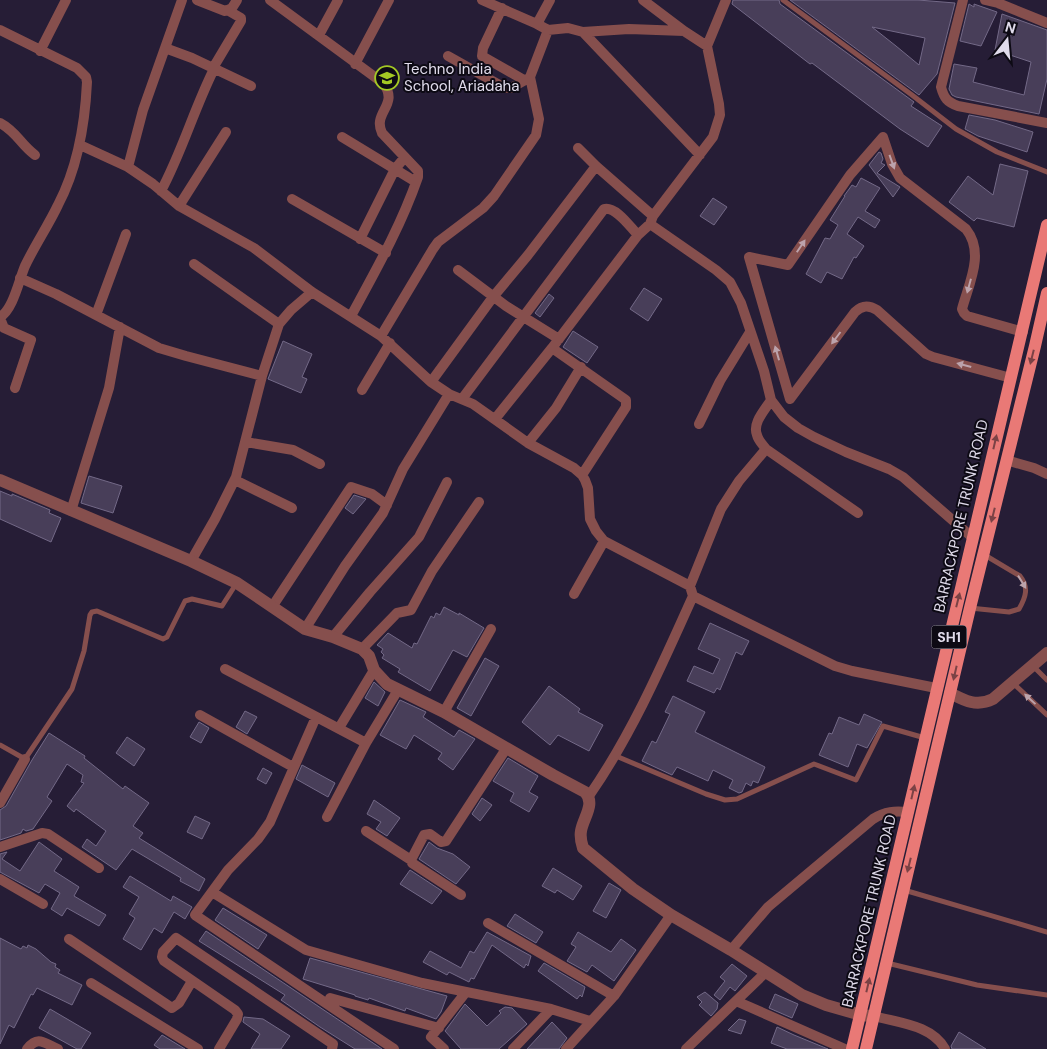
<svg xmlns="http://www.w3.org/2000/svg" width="1047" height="1049" viewBox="0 0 1047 1049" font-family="'DM Sans',sans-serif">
  <rect width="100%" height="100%" fill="#261d36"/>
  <path fill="#483e59" stroke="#736987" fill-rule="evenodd" d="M 733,0 L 779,0 L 780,4 L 914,102 L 911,106 L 942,126 L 928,147 L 900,129 L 812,63 L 810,64 L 732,4 Z
    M 790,0 L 918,0 L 955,3 L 937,74 L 919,95 ZM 872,27 L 925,38 L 919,65 L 896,46 Z
    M 969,4 L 974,7 L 974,4 L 997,12 L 981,46 L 960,41 Z
    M 1002,14 L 1047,30 L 1047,79 L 1039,114 L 956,97 L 952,95 L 949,89 L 954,64 L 977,68 L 973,82 L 1024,95 L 1031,62 L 995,50 Z
    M 969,115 L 995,120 L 1033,132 L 1027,152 L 978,136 L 965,129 Z
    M 879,152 L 881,153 L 883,159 L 881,163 L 885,165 L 877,173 L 900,187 L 893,197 L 869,165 Z
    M 1000,164 L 1028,171 L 1014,227 L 977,218 L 974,221 L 949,202 L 968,176 L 993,195 Z
    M 861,178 L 880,188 L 865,211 L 880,220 L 875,228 L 858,217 L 847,234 L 864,246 L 856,258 L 854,257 L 842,279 L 827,272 L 821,283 L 806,274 L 825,238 L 830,239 L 838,225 L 830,220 L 845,196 L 844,196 L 852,185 L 856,187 Z
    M 713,198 L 727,207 L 714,225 L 700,216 Z
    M 644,288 L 662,299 L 648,321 L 630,309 Z
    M 549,294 L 554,298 L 540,317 L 535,313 Z
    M 573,331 L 598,347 L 587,363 L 563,347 Z
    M 283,341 L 312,354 L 302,377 L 307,379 L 301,393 L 268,379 Z
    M 89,476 L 122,486 L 113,513 L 81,503 Z
    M 0,491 L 12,496 L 12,494 L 50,510 L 49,513 L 61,518 L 51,542 L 0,519 Z
    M 354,495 L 366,499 L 353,514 L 345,508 Z
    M 444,607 L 459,615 L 459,613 L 484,628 L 467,657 L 453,650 L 430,691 L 398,672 L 400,669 L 382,658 L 384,655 L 381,652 L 383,649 L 377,645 L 388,633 L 412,648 L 414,643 L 417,644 L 431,616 L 434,618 L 436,613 L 440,615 Z
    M 710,623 L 749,641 L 742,655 L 736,652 L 720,690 L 717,688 L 714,693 L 687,681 L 694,666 L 713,674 L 720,659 L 698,649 Z
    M 485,658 L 499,666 L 471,716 L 457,708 Z
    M 374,682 L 385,692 L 378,706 L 365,698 Z
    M 549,686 L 580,709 L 578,712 L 603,725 L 589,751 L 558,735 L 550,745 L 522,722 Z
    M 673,696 L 705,712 L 695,732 L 765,767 L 758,783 L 753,781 L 751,786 L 746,783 L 742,792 L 739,793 L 729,788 L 733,780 L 713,770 L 708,781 L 677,767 L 672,775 L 642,761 L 652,741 L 656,743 L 670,714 L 665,712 Z
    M 400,700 L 426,712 L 423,717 L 454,737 L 459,730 L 475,739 L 453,770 L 438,759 L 442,753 L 414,735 L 406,749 L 380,735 Z
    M 245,711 L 257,717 L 247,734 L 236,727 Z
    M 864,714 L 882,722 L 867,748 L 857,744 L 848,767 L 819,755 L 829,733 L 832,734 L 839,717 L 859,725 Z
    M 199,722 L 209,728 L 201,743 L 190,737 Z
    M 49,733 L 85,756 L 84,758 L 123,789 L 125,786 L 149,803 L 133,826 L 143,833 L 139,838 L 205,879 L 199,891 L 180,881 L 181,878 L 132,849 L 116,870 L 82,847 L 87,839 L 96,846 L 106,831 L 76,809 L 74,812 L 67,806 L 84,783 L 81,782 L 83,775 L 67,764 L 47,797 L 52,801 L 33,829 L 26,831 L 23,829 L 21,833 L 0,840 L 0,810 L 6,806 L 32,760 Z
    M 127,737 L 145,749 L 134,766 L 116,753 Z
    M 508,758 L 538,776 L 529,792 L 538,797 L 529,812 L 510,801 L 514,793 L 493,781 Z
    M 302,765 L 335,783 L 328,797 L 296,779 Z
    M 263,768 L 272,773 L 266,784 L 257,779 Z
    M 482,798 L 492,805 L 480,821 L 472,814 Z
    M 374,800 L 400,818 L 387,836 L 376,829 L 381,822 L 367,814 Z
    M 195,816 L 210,823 L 202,839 L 187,832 Z
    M 39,842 L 62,859 L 54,871 L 79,887 L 74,896 L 106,915 L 99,926 L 67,908 L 62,916 L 51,909 L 60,893 L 45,884 L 39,893 L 0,872 L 0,854 L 7,852 L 2,859 L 20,871 Z
    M 429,842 L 437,848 L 453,854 L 470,867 L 456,884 L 419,859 Z
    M 553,868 L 582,886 L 573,900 L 557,890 L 555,893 L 542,886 Z
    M 410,870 L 442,891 L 432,904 L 400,884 Z
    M 130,876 L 171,901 L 173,896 L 192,907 L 185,919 L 174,912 L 162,933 L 154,928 L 141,950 L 123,939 L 135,918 L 129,914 L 139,897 L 123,887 Z
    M 609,883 L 621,890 L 606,918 L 593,911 Z
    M 223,908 L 267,935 L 258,949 L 215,920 Z
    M 515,914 L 543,932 L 536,943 L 507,926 Z
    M 206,931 L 382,1049 L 355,1049 L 320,1027 L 281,1000 L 285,995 L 199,941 Z
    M 487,932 L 531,956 L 528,966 L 526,964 L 524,968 L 492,945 L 474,979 L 471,978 L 469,982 L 449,972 L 447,975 L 423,962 L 430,951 L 461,968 L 470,951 L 474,953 Z
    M 578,932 L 611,952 L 621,939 L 636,950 L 614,981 L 592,965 L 587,972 L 567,961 L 576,947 L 571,944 Z
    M 0,938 L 21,949 L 23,946 L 27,948 L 28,945 L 36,949 L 51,962 L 56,964 L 55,967 L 60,970 L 58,973 L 82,985 L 72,1005 L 37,988 L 33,995 L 31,994 L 14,1028 L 9,1025 L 0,1044 Z
    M 310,958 L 447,996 L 441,1012 L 436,1019 L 406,1008 L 405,1011 L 369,998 L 368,1000 L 355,996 L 355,995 L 303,979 Z
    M 544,963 L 585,987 L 582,997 L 580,995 L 577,999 L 538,971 Z
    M 732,964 L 747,976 L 735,991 L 730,987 L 720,1000 L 714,995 L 725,981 L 720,977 Z
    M 705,992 L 718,1003 L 717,1009 L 711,1016 L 699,1005 L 702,1002 L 697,997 Z
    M 775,994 L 798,1004 L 792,1018 L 769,1008 Z
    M 465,1004 L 487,1026 L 501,1013 L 499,1011 L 505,1007 L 512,1008 L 527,1024 L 499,1049 L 461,1049 L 445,1031 Z
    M 50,1009 L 91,1033 L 81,1049 L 77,1049 L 39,1028 Z
    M 244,1017 L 263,1019 L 290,1036 L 281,1049 L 251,1049 L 260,1034 L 243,1022 Z
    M 739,1019 L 746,1021 L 741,1034 L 728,1030 Z
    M 552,1022 L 567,1038 L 559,1049 L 527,1049 Z
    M 777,1027 L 794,1035 L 828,1049 L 787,1049 L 771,1043 Z
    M 959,1032 L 986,1049 L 952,1049 L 951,1046 Z
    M 162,1035 L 185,1049 L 160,1049 L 154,1045 Z"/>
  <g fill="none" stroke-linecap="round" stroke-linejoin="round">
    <path stroke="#864f4d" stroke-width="5" d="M 783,0 L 912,95 L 956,129 L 997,152 L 1047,172
      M 970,608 L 1009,612 L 1019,609 C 1026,597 1029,587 1020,576 L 983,554
      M 1034,667 L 1047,680
      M 1013,683 L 1047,715
      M 0,745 L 25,759 L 72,689 L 84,651 L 90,615 L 92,612 L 97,611 L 163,639 L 167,637 L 185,601 L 192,599 L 222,606 L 236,584
      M 616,756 L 706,794 L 725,800 L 737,799 L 814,764 L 856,780 L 883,726 L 925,738
      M 904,890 L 1047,932
      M 887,963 L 977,985 L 1047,995"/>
    <path stroke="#864f4d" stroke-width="10" d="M 197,0 L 225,11 L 232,8 L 237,0
      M 270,0 L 383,83 C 400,105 372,112 382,133 L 418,171 L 418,177 C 401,226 376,270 351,316
      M 643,0 L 684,31
      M 726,0 L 707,46 L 719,104 L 720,115 L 713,137 L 653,216 L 650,224 L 716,270 L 730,282 L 741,303 L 764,371 L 771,400 L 784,417 L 798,428 L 814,437 L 846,452 L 889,469 L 903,477 L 973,538
      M 963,0 L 941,87 C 944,98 947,102 958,106 L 1047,123
      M 985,0 L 998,3 L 1047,23
      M 502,8 L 483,48 L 482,56 L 524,80
      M 537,24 L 550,0
      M 0,30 L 77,68 L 86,77 L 87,82 C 85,125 78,167 58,205 C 48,226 35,245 25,266 C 19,280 13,310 0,317
      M 548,30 L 568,28 L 583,32
      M 319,35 L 338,0
      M 165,48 L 192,58 L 251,86
      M 40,51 L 66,0
      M 448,56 L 505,88 L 511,88 L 529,78
      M 355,64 L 389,0
      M 213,68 L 241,21 L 241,18 L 229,11
      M 0,123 C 17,132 20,144 35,155
      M 342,137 L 416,182
      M 80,145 L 128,167 L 153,184 L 179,206 L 254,248 L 312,292 L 381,336 L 431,382 L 449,394 L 473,404 L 528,443 L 574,468 L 582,475 L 585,480 L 588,488 L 590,519 L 596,531 L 604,541 L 690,586 L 693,596 C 662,665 632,734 589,796
      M 578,148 L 596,166 L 653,216
      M 700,155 L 583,32 L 629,29 L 684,31 L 707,46
      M 128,167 L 143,110 L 182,0
      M 161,191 C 182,152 194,109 214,69
      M 292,199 L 386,253
      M 179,206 L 226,132
      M 360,239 L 395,169 L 405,157
      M 194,264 L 279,324
      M 458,270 L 506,306 L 559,339
      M 20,278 L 56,294 L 159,348 L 186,356 L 262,376
      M 96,315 L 126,234
      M 0,318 L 4,328 L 31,340 L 15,388
      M 381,336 L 433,249 L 438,242 L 483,208 L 494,196 L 536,135 L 539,119 L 530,77 L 548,30 L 537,24 L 482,0
      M 552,348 L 626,400 L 626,407 L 582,475
      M 431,382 L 493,297 L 528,255 L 596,166
      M 362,390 L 390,343
      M 462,399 L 604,209 C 616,206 630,227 638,235
      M 790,399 L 749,257 L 788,265 L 850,175 L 883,137 L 892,164 L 900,178 L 966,229 C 985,253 969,283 962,309 L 964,313 L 967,316 L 1023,332
      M 790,399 L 855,312 C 862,305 869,305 877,310 L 926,354 L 933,357 L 1011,378
      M 771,400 C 765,410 752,423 757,435 C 758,440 763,445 766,449 L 858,513
      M 495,419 L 552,348 L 638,235 L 650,224
      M 699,424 L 720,381 L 750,332
      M 246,442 L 293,450 L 320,464
      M 528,443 L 556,408 L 581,367
      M 1006,460 L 1034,468 L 1047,474
      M 235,480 L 292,508
      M 71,511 L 109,388 L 120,327
      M 191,561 L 215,519 L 236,477 L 262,376 L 279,324 L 291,310 L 312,292
      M 690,586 L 721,509 L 739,481 L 766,449
      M 574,594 L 604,541
      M 693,596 L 835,666 L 852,671 L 936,688
      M 272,607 L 351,487 L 372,494 L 387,505
      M 305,629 L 345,566 L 383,513 L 403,469 L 449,394
      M 333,637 L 370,592 L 419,537 L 447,482
      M 362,649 L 397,613 L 411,610 L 432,571 L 479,502
      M 225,669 L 366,743
      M 444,712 L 491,629
      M 200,715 L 293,767
      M 316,717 L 270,822 L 258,839 L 228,870 L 195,915 L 394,1049
      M 339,728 L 374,670
      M 0,803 L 25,759
      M 327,817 L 366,743 L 398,690
      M 366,831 L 411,860
      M 0,847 L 42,833 L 48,834 L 99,868
      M 0,879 L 43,904
      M 212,892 L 306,950 L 422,983 L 551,1009 L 590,1021
      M 461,895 L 412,863 L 411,860 L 424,835 L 430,834 L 441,842 L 446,841 L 506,749
      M 488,923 L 614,996
      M 69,939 L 172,1008 L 179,1003 L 192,981
      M 731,950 L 768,907 L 873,819 C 885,811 895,811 908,812
      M 91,983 L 198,1049
      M 330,998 L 439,1028
      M 736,1001 L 845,1049
      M 874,1016 C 899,1023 932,1025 945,1049
      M 27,1049 C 38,1035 44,1043 58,1049
      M 219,1049 L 237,1019 L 238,1014 L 235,1010 L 164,961 L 162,957 L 163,952 L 176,938 L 330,1042 L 333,1044 L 332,1049
      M 444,1049 L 431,1037 L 466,992
      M 513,1049 L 551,1009
      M 566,1049 L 614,996 L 671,915
      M 686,1049 L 765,973"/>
    <path stroke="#864f4d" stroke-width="12" d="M 0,480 L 191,561 L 237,583 L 305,629 L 333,637 L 362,649 L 369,656 L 374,670 L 387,684 L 444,712 L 553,775 L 585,792 C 596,804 583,818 581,831 C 580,837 581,842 583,848 L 633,889 L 671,915 L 731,950 L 802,995 L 826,1005 L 861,1015 L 871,1016
      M 950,693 C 965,701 977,707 993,699 L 1047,653"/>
    <path stroke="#e97976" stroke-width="12" d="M 852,1049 L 1047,225
      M 866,1049 L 970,608 L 1035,346 L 1047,293"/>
  </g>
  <defs><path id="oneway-solid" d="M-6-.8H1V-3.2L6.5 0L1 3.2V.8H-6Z" transform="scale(1.25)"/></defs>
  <g fill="#bca3ac">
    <use href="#oneway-solid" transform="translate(892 162) rotate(70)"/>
    <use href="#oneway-solid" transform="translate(801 246) rotate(-56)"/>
    <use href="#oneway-solid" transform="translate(969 286) rotate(105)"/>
    <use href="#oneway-solid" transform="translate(836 338) rotate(127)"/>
    <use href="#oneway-solid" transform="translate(777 353) rotate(-106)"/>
    <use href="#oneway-solid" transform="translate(964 365) rotate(-165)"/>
    <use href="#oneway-solid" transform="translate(1022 582) rotate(58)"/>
    <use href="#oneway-solid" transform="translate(1030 699) rotate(-137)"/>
  </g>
  <g fill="#7b4245">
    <use href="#oneway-solid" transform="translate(1032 357) rotate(104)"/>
    <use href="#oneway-solid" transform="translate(995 442) rotate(-77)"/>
    <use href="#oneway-solid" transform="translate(993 515) rotate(104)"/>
    <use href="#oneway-solid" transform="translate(958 600) rotate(-76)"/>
    <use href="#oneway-solid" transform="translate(955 673) rotate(103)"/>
    <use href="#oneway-solid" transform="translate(913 792) rotate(-77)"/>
    <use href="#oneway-solid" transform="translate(909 865) rotate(104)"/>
    <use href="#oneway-solid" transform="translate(868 985) rotate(-77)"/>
  </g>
  <defs>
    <g id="school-ring" transform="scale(1.25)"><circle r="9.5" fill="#0d0a14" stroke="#a4c824" stroke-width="1.5"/><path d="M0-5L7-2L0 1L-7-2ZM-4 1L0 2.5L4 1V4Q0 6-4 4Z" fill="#a4c824"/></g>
  </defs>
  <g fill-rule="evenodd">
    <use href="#school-ring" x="387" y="78"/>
  </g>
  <g text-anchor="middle" stroke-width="4" stroke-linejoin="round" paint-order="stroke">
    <rect fill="#0d0a14" stroke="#a19caa" stroke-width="1" x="931.5" y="625.5" width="35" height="23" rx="4"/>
    <g font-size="14" font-weight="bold" fill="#e0dbeb">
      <text x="949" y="642">SH1</text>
    </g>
    <g font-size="15" fill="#e0dbeb" stroke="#0d0a14" text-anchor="start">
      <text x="404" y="74">Techno India<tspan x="404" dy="17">School, Ariadaha</tspan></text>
    </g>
    <g font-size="15" fill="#e0dbeb" stroke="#0d0a14">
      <text transform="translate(961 516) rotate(-77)" y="5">BARRACKPORE TRUNK ROAD</text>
      <text transform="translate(869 911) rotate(-77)" y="5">BARRACKPORE TRUNK ROAD</text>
    </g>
  </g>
  <g transform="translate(1007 40) rotate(16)" stroke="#0d0a14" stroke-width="4" paint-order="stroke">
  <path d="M0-4L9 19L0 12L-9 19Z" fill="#e0dbeb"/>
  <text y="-8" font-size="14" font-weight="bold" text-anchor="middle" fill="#e0dbeb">N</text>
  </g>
</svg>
